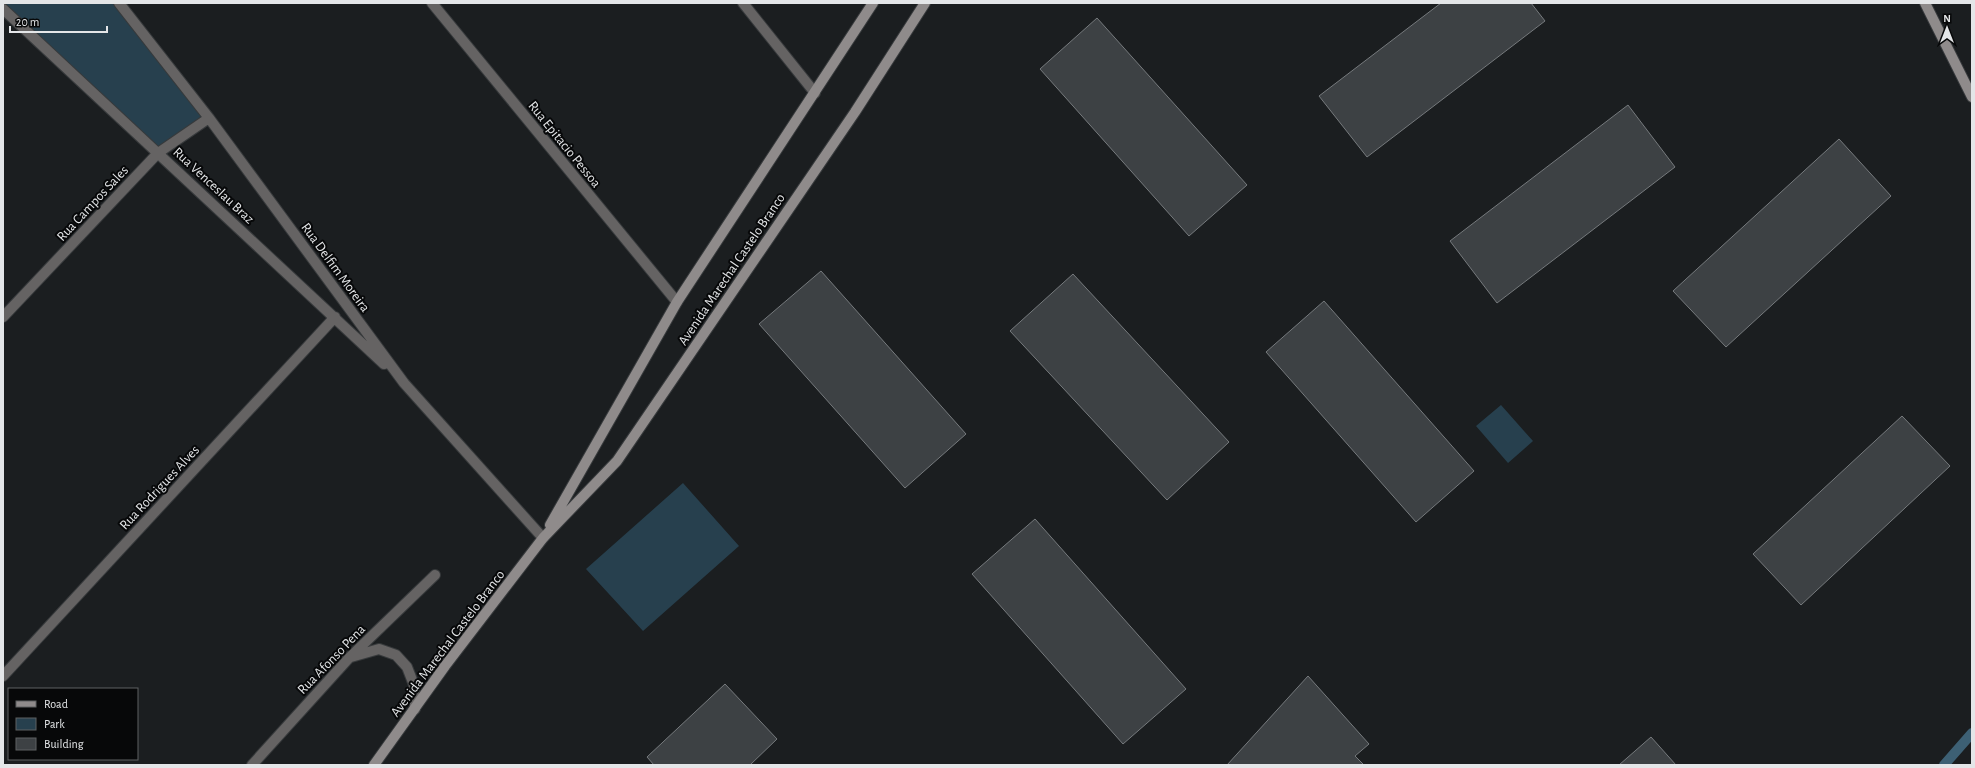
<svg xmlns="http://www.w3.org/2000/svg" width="1975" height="768" viewBox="0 0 1975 768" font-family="'Alegreya Sans',sans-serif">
  <rect width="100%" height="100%" fill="#1b1e20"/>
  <path fill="#27404e" d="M 3,3 L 117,3 L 208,117 L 158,151 L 3,8 Z
    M 1501,405 L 1533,441 L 1508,463 L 1476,426 Z
    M 683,483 L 739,546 L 643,631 L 586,569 Z"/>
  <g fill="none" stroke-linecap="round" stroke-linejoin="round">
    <path stroke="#3d6074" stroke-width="10" d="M 1944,765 L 1972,733"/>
  </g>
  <path fill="#3d4144" stroke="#767a7d" d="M 1441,3 L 1531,3 L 1545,21 L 1367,157 L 1319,96 Z
    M 1097,18 L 1247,185 L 1189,236 L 1040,69 Z
    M 1628,105 L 1675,167 L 1497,303 L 1450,241 Z
    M 1839,139 L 1891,196 L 1726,347 L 1673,291 Z
    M 821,271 L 966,434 L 905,488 L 759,324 Z
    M 1073,274 L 1229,442 L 1167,500 L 1010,331 Z
    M 1324,301 L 1474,471 L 1416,522 L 1266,352 Z
    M 1902,416 L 1950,466 L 1801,605 L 1753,554 Z
    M 1035,519 L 1186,689 L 1123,744 L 972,574 Z
    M 1308,676 L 1369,744 L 1355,756 L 1364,765 L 1227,765 Z
    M 725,684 L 777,739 L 750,765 L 654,765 L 647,757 Z
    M 1651,737 L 1676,765 L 1619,765 Z"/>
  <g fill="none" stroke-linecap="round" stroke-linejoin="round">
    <g stroke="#373a3c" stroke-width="12">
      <path id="street" d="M 119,3 L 209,118 L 404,383 L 543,538
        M 432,3 L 677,302
        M 743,3 L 815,93
        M 3,9 L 384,364
        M 3,317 L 158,153 L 209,118
        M 351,657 L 379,649 L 396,655 L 407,667 L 414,685 L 415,709
        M 3,676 L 335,317
        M 252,765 L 349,658 L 435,575"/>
    </g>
    <g stroke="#373a3c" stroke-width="12">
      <path id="secondary" d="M 1925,3 L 1972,97
        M 550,525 L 677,302 L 873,3
        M 374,765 L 445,666 L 543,538 L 617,461 L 855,112 L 925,3"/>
    </g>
    <use href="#street" stroke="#656363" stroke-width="10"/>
    <use href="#secondary" stroke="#8f8b8b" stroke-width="10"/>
  </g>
  <g text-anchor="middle" stroke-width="4" stroke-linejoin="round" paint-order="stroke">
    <g font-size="14" fill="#e4e6e8" stroke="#070809">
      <text transform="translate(565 144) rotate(51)" y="5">Rua Epitacio Pessoa</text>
      <text transform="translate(214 185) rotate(43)" y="5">Rua Venceslau Braz</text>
      <text transform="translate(92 203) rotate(-47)" y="5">Rua Campos Sales</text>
      <text transform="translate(336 267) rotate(54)" y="5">Rua Delfim Moreira</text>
      <text transform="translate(731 269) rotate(-56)" y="5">Avenida Marechal Castelo Branco</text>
      <text transform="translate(159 487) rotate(-47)" y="5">Rua Rodrigues Alves</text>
      <text transform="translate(447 643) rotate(-53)" y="5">Avenida Marechal Castelo Branco</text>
      <text transform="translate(331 659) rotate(-46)" y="5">Rua Afonso Pena</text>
    </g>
  </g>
  <rect width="1975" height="768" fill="none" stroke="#e4e6e8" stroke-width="8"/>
  <rect x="8" y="688" width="130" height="72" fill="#070809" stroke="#5f6162"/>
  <rect x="16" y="701" width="20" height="6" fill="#8f8b8b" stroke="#5f6162"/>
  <text x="44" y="708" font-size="12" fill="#e4e6e8">Road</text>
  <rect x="16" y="718" width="20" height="12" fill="#27404e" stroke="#5f6162"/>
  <text x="44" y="728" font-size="12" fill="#e4e6e8">Park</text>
  <rect x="16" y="738" width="20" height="12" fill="#3d4144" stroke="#5f6162"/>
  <text x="44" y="748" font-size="12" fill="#e4e6e8">Building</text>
  <g transform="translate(1947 28)" stroke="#070809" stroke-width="3" paint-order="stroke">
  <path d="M0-3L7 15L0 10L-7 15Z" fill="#e4e6e8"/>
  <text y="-6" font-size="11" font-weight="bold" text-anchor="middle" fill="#e4e6e8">N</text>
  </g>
  <path d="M10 26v6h97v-6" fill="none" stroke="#e4e6e8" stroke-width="2"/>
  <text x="16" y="26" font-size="12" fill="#e4e6e8" stroke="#070809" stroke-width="3" paint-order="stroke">20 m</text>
</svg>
